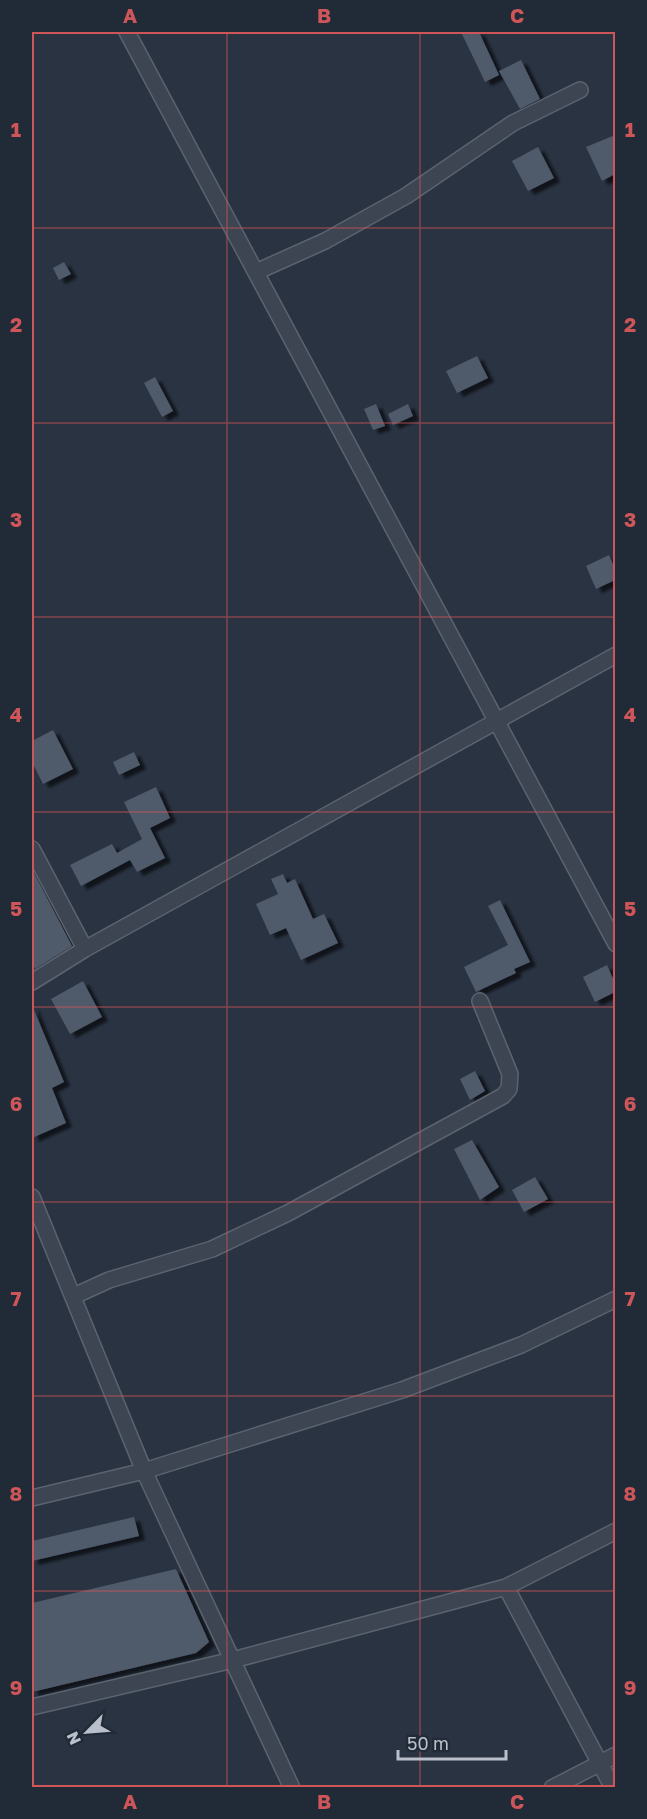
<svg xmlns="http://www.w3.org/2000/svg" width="647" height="1819" viewBox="0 0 647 1819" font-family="'Golos Text',sans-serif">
  <defs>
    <filter id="shadow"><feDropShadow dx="6" dy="4" stdDeviation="1.5" flood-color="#0009"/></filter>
  </defs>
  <rect width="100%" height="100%" fill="#293342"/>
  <path fill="#4f5a6a" filter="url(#shadow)" d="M 461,32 L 479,32 L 499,75 L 485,82 Z
    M 521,60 L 540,99 L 520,109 L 499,71 Z
    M 615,135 L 615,174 L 602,181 L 586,147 Z
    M 538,147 L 554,178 L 528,191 L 512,161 Z
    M 64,262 L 71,274 L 59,280 L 53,268 Z
    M 477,356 L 488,378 L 457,393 L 446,371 Z
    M 155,377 L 173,411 L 162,417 L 144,383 Z
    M 376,404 L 385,426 L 373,430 L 364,409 Z
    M 408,404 L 413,416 L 393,425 L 388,414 Z
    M 609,555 L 615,569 L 615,580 L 596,589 L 586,566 Z
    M 53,730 L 73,769 L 43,784 L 32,762 L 32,741 Z
    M 134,752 L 140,765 L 119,775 L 113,762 Z
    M 156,787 L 170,818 L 150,828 L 165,858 L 137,872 L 130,860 L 81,886 L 70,865 L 112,844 L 117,853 L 142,839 L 124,802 Z
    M 32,869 L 72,946 L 35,969 L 32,962 Z
    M 283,874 L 287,883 L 295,879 L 313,919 L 324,914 L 338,943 L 301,960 L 286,928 L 270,935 L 256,904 L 278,894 L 271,879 Z
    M 500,900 L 530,962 L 514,969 L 516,973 L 476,992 L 464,967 L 508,945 L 488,906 Z
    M 607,965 L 615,983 L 615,992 L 595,1002 L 583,977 Z
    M 83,981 L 102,1017 L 70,1034 L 51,999 Z
    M 32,1005 L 64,1082 L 52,1088 L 66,1123 L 32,1138 Z
    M 475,1071 L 485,1091 L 470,1100 L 460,1079 Z
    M 472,1140 L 499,1187 L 480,1200 L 454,1149 Z
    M 535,1177 L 548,1199 L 524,1212 L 512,1190 Z
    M 134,1517 L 139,1536 L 32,1561 L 32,1541 Z
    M 176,1569 L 209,1642 L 196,1653 L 32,1692 L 32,1603 Z"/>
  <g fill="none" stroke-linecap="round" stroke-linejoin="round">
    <g stroke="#5b636f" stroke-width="18">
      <path id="minor" d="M 127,32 L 616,944
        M 256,272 L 325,241 L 406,196 L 513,123 L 580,90
        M 32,849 L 85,949
        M 32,982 L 85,949 L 616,655
        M 32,1197 L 144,1471 L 292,1788
        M 74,1296 L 109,1280 L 212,1249 L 288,1213 L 503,1096 L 509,1089 L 510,1074 L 480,1001
        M 32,1498 L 144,1471 L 402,1390 L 521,1345 L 616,1299
        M 506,1587 L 613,1788
        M 32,1707 L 233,1660 L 506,1587 L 616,1531
        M 552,1788 L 616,1755"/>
    </g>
    <use href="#minor" stroke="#3d4552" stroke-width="15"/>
  </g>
  <path fill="none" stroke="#ce5659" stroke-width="1.5" stroke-opacity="0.55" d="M 227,32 L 227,1788M 420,32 L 420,1788M 32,228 L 616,228M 32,423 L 616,423M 32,617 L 616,617M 32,812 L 616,812M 32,1007 L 616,1007M 32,1202 L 616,1202M 32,1396 L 616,1396M 32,1591 L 616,1591"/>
  <rect width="647" height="1819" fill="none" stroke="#212a37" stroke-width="66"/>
  <g transform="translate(87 1732) rotate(245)" stroke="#212a37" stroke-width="4.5" paint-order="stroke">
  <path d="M0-4.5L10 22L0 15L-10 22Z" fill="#bac0cb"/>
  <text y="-9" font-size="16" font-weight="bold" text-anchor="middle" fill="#bac0cb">N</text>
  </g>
  <path d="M398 1750v9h108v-9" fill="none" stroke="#bac0cb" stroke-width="3"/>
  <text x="407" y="1750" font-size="18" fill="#bac0cb" stroke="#212a37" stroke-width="4.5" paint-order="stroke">50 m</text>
  <rect x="33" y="33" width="581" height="1753" fill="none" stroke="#ce5659" stroke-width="2"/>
  <g font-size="20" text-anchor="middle" font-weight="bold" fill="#ce5659">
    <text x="130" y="23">A</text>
    <text x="324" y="23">B</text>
    <text x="517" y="23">C</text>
    <text x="16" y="137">1</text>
    <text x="630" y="137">1</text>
    <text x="16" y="332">2</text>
    <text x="630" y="332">2</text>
    <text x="16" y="527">3</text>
    <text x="630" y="527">3</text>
    <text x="16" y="722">4</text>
    <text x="630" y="722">4</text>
    <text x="16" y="916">5</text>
    <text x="630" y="916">5</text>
    <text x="16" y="1111">6</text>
    <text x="630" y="1111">6</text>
    <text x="16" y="1306">7</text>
    <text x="630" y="1306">7</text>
    <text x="16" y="1501">8</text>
    <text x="630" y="1501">8</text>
    <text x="16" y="1695">9</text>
    <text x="630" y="1695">9</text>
    <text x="130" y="1809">A</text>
    <text x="324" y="1809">B</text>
    <text x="517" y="1809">C</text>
  </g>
</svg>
